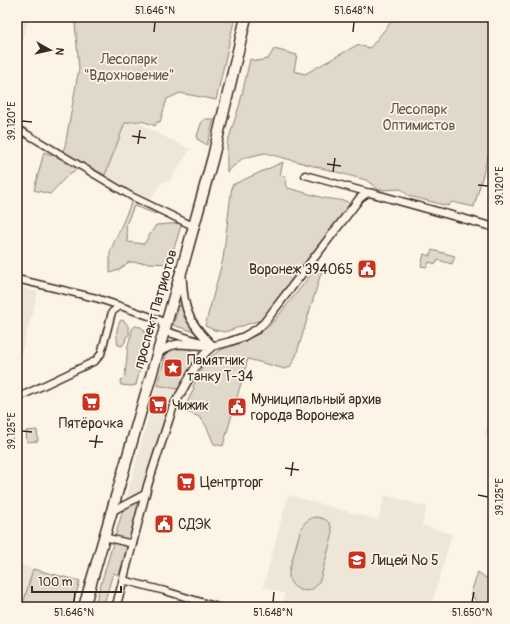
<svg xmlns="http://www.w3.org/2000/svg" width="510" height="624" viewBox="0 0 510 624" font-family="Pangolin,sans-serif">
  <rect width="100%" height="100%" fill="#fcf5e5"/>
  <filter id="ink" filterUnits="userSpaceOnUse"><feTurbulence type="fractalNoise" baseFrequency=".025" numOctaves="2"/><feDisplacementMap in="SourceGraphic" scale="8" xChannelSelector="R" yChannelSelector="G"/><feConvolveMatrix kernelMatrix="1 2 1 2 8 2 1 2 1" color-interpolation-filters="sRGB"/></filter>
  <g filter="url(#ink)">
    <path fill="#eee6d6" d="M 17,17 L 29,17 L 17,63 Z
      M 64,17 L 85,17 L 85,20 L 75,23 L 64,23 Z
      M 129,117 L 161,135 L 190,149 L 169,182 L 162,182 L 150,200 L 100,174 L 121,127 L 126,126 Z
      M 17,286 L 38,292 L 17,369 Z
      M 157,385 L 178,389 L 171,403 L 145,491 L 126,500 Z
      M 493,401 L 493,439 L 484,436 Z
      M 288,495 L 378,520 L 385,495 L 427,507 L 422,525 L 452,534 L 431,607 L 282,607 L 285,594 L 263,587 Z
      M 17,564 L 33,569 L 22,607 L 17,607 Z"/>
    <path fill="#e0d8c8" stroke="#8e8173" d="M 85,17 L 235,17 L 216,100 L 180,93 L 167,99 L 160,122 L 157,122 L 155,126 C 141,120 139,120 125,123 L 105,175 L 85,165 L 69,174 L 50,194 L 34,190 L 44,152 L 60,158 L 65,146 L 79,68 L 75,23 L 85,20 Z
      M 401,17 L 493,17 L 493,138 L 474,207 L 452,202 L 448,206 L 409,196 L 401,189 L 379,190 L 366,180 L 265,153 L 243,158 L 227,172 L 227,144 L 240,103 L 250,59 L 256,61 L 268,59 L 274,49 L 297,55 L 294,71 L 305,74 L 357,45 L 370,48 L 391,22 Z
      M 205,119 L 214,119 L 207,145 L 197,139 L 197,136 L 202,121 Z
      M 283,162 L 280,175 L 287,177 L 285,184 L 288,188 L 324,198 L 346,201 L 353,206 L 273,310 L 261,320 L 248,324 L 225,332 L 214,330 L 205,326 L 223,259 L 232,185 Z
      M 132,201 L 157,211 L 156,214 L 134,206 L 126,225 L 128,242 L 144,244 L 156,225 L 182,223 L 169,264 L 129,262 L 119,270 L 110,273 L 110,252 Z
      M 432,250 L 455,256 L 452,264 L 438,260 L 436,264 L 429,262 L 427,267 L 421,266 L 424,254 L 430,256 Z
      M 318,266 L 322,270 L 296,356 L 290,367 L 285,369 L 248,359 L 223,446 L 214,444 C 209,434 206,419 195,415 C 190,413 185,412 180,409 L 183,405 L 187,402 L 194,389 L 193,386 L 206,360 L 221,350 L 259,334 L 274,321 Z
      M 181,301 L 184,317 L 193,330 L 192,331 L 173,325 Z
      M 122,320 C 128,323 130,329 129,335 L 126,337 L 125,342 L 122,346 L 118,345 C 116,335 116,330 120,321 Z
      M 135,326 L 141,327 L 145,331 L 143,357 L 136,385 L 131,386 L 121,385 L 120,381 L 125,376 L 128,345 L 131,335 L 132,329 Z
      M 185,346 L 193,352 L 196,360 L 178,389 L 157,385 L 166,355 L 174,347 Z
      M 37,430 L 38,441 L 27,442 L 26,431 Z
      M 144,492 L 119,575 L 113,573 L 103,607 L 94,607 L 126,500 Z
      M 315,517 C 328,518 333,524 332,537 L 320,580 C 319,582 318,584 317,585 C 308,596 291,590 289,577 C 289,576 289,572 289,571 L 301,528 C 305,522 308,519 315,517 Z
      M 33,569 L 80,581 L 72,607 L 22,607 Z
      M 478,572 L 486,578 L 493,573 L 493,607 L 477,607 L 477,603 L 471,593 Z"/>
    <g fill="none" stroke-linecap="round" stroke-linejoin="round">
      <g stroke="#3b2a1e" stroke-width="9">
        <path id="minor" d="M 17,129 L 25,133 L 131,196 L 193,226
          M 305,175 L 370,193
          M 17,279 L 96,298 L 120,306 L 160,320 L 164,330
          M 17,398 L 95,361 L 101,354 L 112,312 L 120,306
          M 111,512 L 145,494
          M 104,537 L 133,544
          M 123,580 L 165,591 L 218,607"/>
      </g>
      <g stroke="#3b2a1e" stroke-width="10">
        <path id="tertiary" d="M 182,276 C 183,292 184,310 194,324 C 199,332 206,339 213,346
          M 164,331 L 203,343
          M 158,353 L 170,346 L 178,344 L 213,346
          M 116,607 L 123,580 L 148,484 L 173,407 L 200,359 L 207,351 L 213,346 L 229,342 L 243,337 L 257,329 L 264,323 L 360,198 L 367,193 L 371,193 L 493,227"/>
      </g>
      <g stroke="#3b2a1e" stroke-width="13">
        <path id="trunk" d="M 84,607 L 182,269 L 213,157 L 246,17"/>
      </g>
      <use href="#minor" stroke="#fcf5e5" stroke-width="6"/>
      <use href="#tertiary" stroke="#fcf5e5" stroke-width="7"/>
      <use href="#trunk" stroke="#fcf5e5" stroke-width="10"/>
    </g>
  </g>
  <path fill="none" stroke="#3b2a1e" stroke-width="1.5" d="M 154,32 L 155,22M 353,32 L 354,22M 22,121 L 32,122M 132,136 L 146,138M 138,144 L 140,130M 327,164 L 341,166M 333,172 L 335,158M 478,185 L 488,186M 22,431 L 32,432M 89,441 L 103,442M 95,448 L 97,435M 285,468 L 299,470M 291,476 L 293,462M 478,495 L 488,497M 74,602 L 75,592M 273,602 L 274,592M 472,602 L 474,592"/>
  <defs>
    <g id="civic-square" transform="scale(1)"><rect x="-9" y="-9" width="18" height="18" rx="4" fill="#c8321e" stroke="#fcf5e5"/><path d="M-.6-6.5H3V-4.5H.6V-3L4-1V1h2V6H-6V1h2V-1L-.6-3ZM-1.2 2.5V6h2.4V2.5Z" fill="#fff"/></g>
    <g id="sight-square" transform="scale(1)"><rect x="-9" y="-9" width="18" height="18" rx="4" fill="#c8321e" stroke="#fcf5e5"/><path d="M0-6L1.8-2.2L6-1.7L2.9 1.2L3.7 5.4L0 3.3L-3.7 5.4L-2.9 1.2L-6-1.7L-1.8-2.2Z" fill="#fff"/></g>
    <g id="supermarket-square" transform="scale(1)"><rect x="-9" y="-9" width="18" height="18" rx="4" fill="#c8321e" stroke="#fcf5e5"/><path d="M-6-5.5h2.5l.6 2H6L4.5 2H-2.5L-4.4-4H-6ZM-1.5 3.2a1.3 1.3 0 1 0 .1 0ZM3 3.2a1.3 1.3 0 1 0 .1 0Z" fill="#fff"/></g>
    <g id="school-square" transform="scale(1)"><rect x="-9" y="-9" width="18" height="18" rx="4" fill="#c8321e" stroke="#fcf5e5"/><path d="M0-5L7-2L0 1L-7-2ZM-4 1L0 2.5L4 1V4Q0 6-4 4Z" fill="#fff"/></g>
  </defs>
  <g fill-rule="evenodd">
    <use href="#civic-square" x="367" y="269"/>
    <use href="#sight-square" x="173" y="368"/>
    <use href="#supermarket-square" x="91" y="402"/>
    <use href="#supermarket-square" x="158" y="405"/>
    <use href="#civic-square" x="237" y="407"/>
    <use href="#supermarket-square" x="186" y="482"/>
    <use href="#civic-square" x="164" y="524"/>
    <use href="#school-square" x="357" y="560"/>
  </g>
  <g text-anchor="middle" stroke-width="3.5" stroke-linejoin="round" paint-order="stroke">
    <g font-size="14" fill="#645648" stroke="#fcf5e5">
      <text x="129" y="64">Лесопарк<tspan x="129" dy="16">"Вдохновение"</tspan></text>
      <text x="419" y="114">Лесопарк<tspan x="419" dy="16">Оптимистов</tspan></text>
    </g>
    <g font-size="14" fill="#3b2a1e" stroke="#fcf5e5" text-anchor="start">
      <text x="353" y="274" text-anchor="end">Воронеж 394065</text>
      <text x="187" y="365">Памятник<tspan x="187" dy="16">танку Т-34</tspan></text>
      <text x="251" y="404">Муниципальный архив<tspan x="251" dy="16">города Воронежа</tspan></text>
      <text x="172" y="410">Чижик</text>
      <text x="91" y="428" text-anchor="middle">Пятёрочка</text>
      <text x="200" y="487">Центрторг</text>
      <text x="178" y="529">СДЭК</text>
      <text x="371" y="565">Лицей № 5</text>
    </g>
    <g font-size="14" fill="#3b2a1e" stroke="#fcf5e5">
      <text transform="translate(155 309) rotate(-74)" y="5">проспект Патриотов</text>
    </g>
  </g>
  <rect width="510" height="624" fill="none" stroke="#fcf5e5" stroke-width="44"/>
  <g transform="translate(50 50) rotate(98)" stroke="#fcf5e5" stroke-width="3" paint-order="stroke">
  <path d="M0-3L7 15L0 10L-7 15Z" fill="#3b2a1e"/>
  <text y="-6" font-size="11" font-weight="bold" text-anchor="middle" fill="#3b2a1e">N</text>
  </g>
  <path d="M32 586v6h89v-6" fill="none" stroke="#3b2a1e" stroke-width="2"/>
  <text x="38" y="586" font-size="12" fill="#3b2a1e" stroke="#fcf5e5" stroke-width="3" paint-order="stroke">100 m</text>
  <rect x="22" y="22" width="466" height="580" fill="none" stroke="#3b2a1e" stroke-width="1.5"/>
  <g font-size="10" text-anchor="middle" fill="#3b2a1e">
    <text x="155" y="14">51.646°N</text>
    <text x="354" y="14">51.648°N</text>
    <text transform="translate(11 121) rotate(-90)" y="4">39.120°E</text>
    <text transform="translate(499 186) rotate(-90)" y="4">39.120°E</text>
    <text transform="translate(11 431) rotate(-90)" y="4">39.125°E</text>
    <text transform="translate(499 497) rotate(-90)" y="4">39.125°E</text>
    <text x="74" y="616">51.646°N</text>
    <text x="273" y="616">51.648°N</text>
    <text x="472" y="616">51.650°N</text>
  </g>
</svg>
